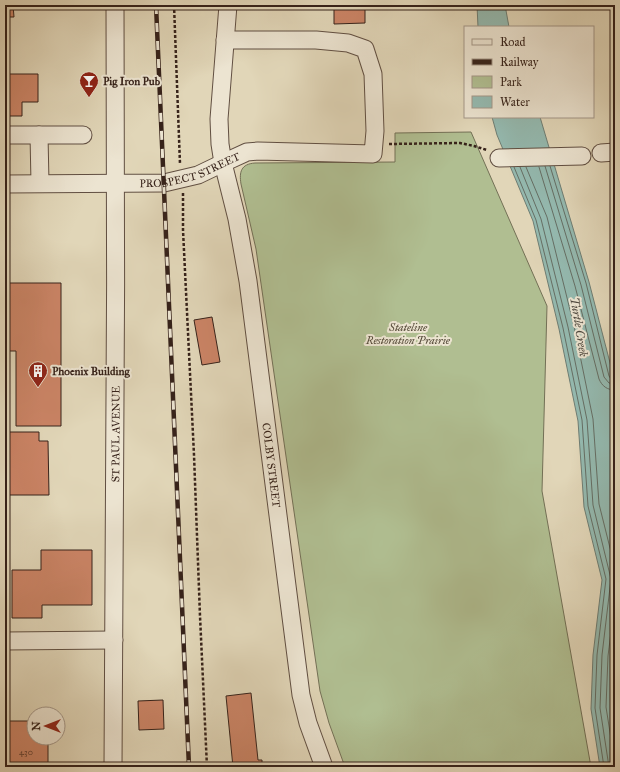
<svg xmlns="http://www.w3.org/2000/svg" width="620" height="772" viewBox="0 0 620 772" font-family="'IM FELL Great Primer',serif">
  <rect width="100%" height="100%" fill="#e1d6b8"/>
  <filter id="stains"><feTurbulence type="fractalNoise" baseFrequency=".005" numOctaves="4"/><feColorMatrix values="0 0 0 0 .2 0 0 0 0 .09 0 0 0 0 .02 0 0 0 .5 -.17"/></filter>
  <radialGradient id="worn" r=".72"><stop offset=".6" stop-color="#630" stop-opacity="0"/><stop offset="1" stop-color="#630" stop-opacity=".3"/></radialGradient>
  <path fill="#b0be91" stroke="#737056" d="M 471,132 L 547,306 L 542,491 L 591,767 L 345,767 L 329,723 L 320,691 L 256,249 L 241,184 C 239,172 241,164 255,163 L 395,162 L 395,133 Z"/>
  <path fill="#94b9af" stroke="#6e7d73" d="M 477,5 L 505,5 L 509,27 L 478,27 Z
    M 492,117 L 540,117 L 589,282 L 615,382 L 615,767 L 600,767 L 591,709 L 593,655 L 602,580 L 584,507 L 578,421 L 559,329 L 533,221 L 497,135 Z"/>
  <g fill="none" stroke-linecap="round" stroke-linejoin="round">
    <path stroke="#656e64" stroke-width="1" d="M 545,166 L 581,285 L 604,377 L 609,383 L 615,384
      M 550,166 L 586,283 L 609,376 L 611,379 L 615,379
      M 514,167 L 536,220 L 563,328 L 582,420 L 588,506 L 606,579 L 597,655 L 595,708 L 604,767
      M 520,167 L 541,219 L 568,327 L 587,420 L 593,505 L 611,579 L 602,655 L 600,708 L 609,767
      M 526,167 L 547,217 L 574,326 L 593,419 L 599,504 L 615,568
      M 539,167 L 575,286 L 599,379 C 602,386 607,390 615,390
      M 615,600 L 608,656 L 606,707 L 615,764"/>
  </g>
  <path fill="#cb8466" stroke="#36221a" d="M 5,5 L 13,5 L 14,17 L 5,17 Z
    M 334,5 L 438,5 L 438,7 L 365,8 L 365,23 L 334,24 Z
    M 5,46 L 9,46 L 9,74 L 38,74 L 38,102 L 22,102 L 22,116 L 5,116 Z
    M 5,283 L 61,283 L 61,426 L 16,426 L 16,351 L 5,351 Z
    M 212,317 L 220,362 L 202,365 L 194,320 Z
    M 5,432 L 39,432 L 39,441 L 48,441 L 49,495 L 5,495 Z
    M 5,525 L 9,525 L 9,569 L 5,569 Z
    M 41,550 L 92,550 L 92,605 L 42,605 L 42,618 L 12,618 L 12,570 L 41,570 Z
    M 251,693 L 258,760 L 262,760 L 262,767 L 233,767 L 226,696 Z
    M 163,700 L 164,729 L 139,730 L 138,701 Z
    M 5,721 L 34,721 L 34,738 L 48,738 L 48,767 L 5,767 Z"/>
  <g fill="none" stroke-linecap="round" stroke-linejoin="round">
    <g stroke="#614f42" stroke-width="19">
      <g id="minor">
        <path id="s1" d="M 228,5 L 219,119 L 220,144 L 223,163 L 237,219 L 248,281 L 301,695 L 308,723 L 324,767"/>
        <path d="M 5,135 L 83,135"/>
        <path d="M 39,135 L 40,183"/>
        <path d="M 601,153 L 615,152"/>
        <path d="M 499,158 L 582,156"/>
        <path id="s2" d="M 5,184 L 164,183 L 198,175 L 223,163 L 247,152 L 258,151 L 373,154 L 375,131 L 373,74 L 365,49 L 348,43 L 316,40 L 225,40"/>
        <path d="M 5,641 L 114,640"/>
        <path id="s3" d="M 113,767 C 116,513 116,259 115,5"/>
      </g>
    </g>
    <path stroke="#36221a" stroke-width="2.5" stroke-dasharray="3 2" stroke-linecap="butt" d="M 174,5 L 180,164
      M 389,144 L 460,143 L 474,146 L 487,150
      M 183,193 L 183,230 L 194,455 L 200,616 L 207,767"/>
    <use href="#minor" stroke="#ece4d1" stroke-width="17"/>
    <g stroke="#36221a" stroke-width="4.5">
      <path id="rail" d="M 156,5 L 189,767"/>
    </g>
    <use href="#rail" stroke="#ece4d1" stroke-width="3" stroke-dasharray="9" stroke-linecap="butt"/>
  </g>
  <defs>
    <g id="bar-pin" transform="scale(1)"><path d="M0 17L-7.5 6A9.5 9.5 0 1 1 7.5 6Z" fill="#8f2418" stroke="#ece4d1"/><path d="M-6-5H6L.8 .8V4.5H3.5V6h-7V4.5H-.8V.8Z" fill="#fff"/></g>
    <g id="building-pin" transform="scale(1)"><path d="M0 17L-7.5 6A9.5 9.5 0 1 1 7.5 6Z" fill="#8f2418" stroke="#ece4d1"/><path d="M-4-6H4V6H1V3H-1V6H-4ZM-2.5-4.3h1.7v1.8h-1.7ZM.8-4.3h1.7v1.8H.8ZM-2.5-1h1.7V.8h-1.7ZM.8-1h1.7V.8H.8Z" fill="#fff"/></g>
  </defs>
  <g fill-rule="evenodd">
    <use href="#bar-pin" x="89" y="81"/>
    <use href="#building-pin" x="38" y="371"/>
  </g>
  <g text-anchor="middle" stroke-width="4" stroke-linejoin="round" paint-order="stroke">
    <g font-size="9" fill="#5b3a2d">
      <text x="26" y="755">430</text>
    </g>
    <g font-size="11" font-weight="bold" fill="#36221a" stroke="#ece4d1" text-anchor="start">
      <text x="103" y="85">Pig Iron Pub</text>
      <text x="52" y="375">Phoenix Building</text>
    </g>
    <g font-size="11" fill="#36221a" stroke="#ece4d1">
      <text dy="4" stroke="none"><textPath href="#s2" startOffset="187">PROSPECT STREET</textPath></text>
      <text dy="4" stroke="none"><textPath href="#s3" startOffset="333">ST PAUL AVENUE</textPath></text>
      <text dy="4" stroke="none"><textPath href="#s1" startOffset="465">COLBY STREET</textPath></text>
    </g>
    <g font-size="11" font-style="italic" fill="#544938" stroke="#ece4d1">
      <text x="408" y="331">Stateline<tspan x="408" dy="13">Restoration Prairie</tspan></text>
    </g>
    <g font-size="12" font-style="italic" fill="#4e483f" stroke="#ece4d1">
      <text transform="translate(579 327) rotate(81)" y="4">Turtle Creek</text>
    </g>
  </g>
  <rect width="620" height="772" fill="none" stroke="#e1d6b8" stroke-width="20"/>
  <rect x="6" y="6" width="608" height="760" fill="none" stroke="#36221a" stroke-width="2"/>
  <rect x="10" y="10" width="600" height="752" fill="none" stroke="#36221a"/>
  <rect x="464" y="26" width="130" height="92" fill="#ece4d1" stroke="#a39688"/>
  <rect x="472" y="39" width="20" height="6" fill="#ece4d1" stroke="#a39688"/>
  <text x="500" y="46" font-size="12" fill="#36221a">Road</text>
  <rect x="472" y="59" width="20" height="6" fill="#36221a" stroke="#a39688"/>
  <text x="500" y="66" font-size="12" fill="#36221a">Railway</text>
  <rect x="472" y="76" width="20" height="12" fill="#b0be91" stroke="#a39688"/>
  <text x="500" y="86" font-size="12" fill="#36221a">Park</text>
  <rect x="472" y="96" width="20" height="12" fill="#94b9af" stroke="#a39688"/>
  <text x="500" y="106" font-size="12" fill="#36221a">Water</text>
  <g transform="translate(46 726) rotate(270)"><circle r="19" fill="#ece4d1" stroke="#a39688"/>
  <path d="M0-3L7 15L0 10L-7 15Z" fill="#8f2418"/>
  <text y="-6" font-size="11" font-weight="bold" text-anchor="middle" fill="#36221a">N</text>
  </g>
  <rect width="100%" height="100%" filter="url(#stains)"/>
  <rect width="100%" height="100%" fill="url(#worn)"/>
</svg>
